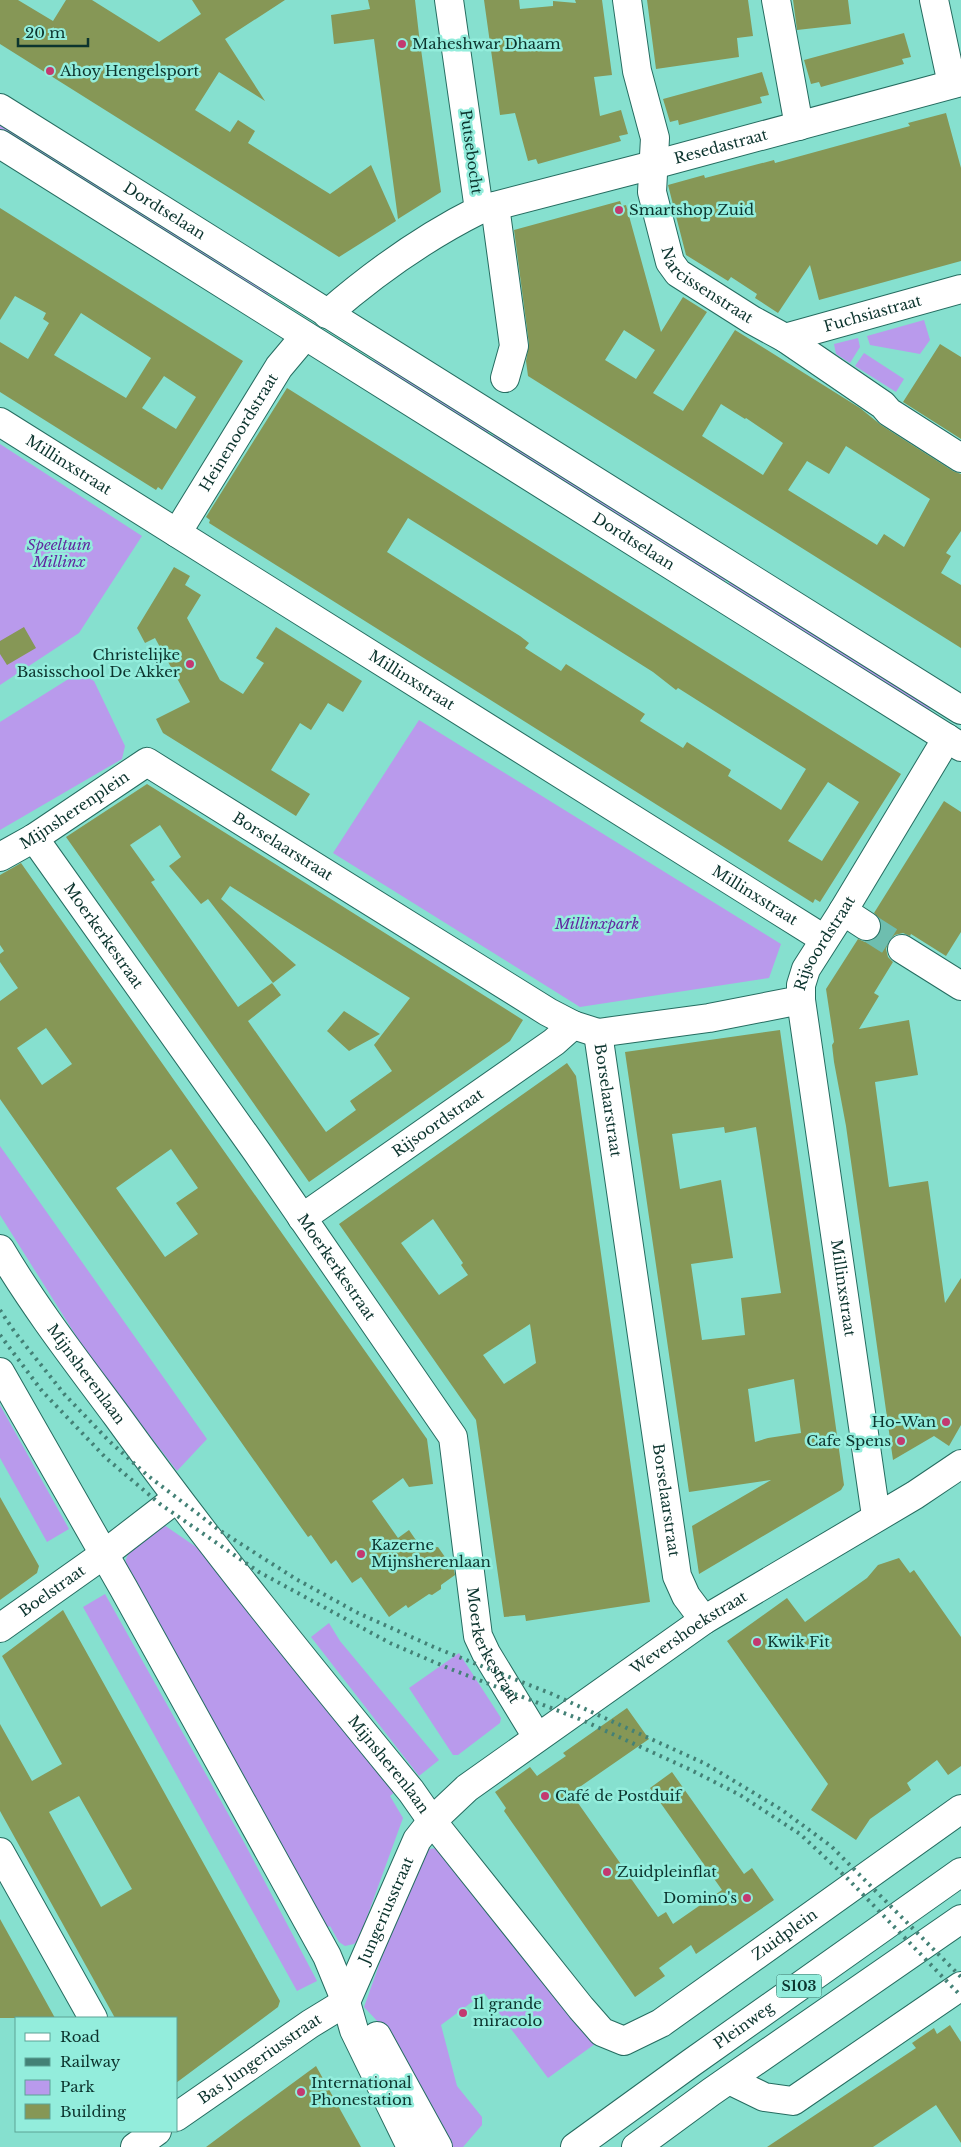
<svg xmlns="http://www.w3.org/2000/svg" width="961" height="2147" viewBox="0 0 961 2147" font-family="'Libre Baskerville',serif">
  <rect width="100%" height="100%" fill="#86e0cf"/>
  <path fill="#b99aec" d="M 0,116 L 272,287 L 265,299 L 0,134 Z
    M 924,320 L 930,340 L 920,354 L 870,345 L 867,336 Z
    M 858,338 L 860,347 L 850,363 L 836,354 L 834,344 Z
    M 864,353 L 904,379 L 896,392 L 855,366 Z
    M 381,354 L 493,425 L 483,440 L 368,367 Z
    M 498,428 L 730,573 L 719,589 L 488,444 Z
    M 0,444 L 142,536 L 79,633 L 0,685 Z
    M 734,575 L 934,702 L 924,718 L 723,592 Z
    M 78,673 L 94,681 L 125,746 L 122,759 L 0,830 L 0,722 Z
    M 419,720 L 781,944 L 769,978 L 580,1007 L 333,853 Z
    M 0,1146 L 207,1439 L 177,1471 L 90,1358 L 0,1215 Z
    M 0,1405 L 69,1529 L 47,1542 L 0,1458 Z
    M 164,1525 L 205,1553 L 396,1791 L 390,1796 L 403,1818 L 359,1939 L 354,1944 L 345,1946 L 339,1942 L 330,1926 L 323,1930 L 125,1564 C 128,1544 149,1535 164,1525 Z
    M 105,1594 L 245,1844 L 317,1981 L 297,1991 L 83,1607 Z
    M 329,1623 L 340,1641 L 439,1760 L 419,1776 L 311,1637 Z
    M 459,1653 L 501,1718 L 500,1723 L 458,1755 L 453,1755 L 409,1688 Z
    M 436,1848 L 446,1851 L 599,2041 L 548,2078 L 484,1993 L 441,2025 L 457,2086 L 482,2117 L 482,2125 L 463,2147 L 446,2147 L 380,2024 L 364,2007 L 417,1859 L 423,1850 Z"/>
  <path fill="#869756" fill-rule="evenodd" d="M 0,0 L 18,0 L 53,21 L 66,0 L 92,0 L 159,42 L 201,14 L 192,0 L 285,0 L 225,39 L 265,101 L 219,72 L 195,110 L 230,132 L 238,120 L 255,131 L 248,143 L 330,194 L 371,165 L 396,221 L 339,257 L 0,44 Z
    M 368,0 L 415,0 L 419,35 L 441,192 L 398,219 L 374,39 L 334,44 L 331,15 L 370,9 Z
    M 484,0 L 519,0 L 520,9 L 553,6 L 553,1 L 576,3 L 575,0 L 602,0 L 612,75 L 594,77 L 600,116 L 621,110 L 628,134 L 619,136 L 621,141 L 538,164 L 536,159 L 528,161 L 515,113 L 500,115 Z
    M 647,0 L 748,0 L 753,36 L 737,38 L 739,57 L 656,69 Z
    M 793,0 L 848,0 L 851,24 L 797,30 Z
    M 904,33 L 911,57 L 902,59 L 904,64 L 821,87 L 819,82 L 811,84 L 804,60 Z
    M 762,72 L 769,95 L 760,97 L 762,103 L 679,125 L 678,120 L 670,122 L 663,99 Z
    M 946,113 L 961,168 L 961,261 L 819,300 L 810,265 L 778,313 L 755,298 L 757,294 L 731,277 L 728,281 L 686,255 L 668,185 L 704,175 L 705,178 L 774,160 L 775,163 L 910,126 L 908,123 Z
    M 620,201 L 622,206 L 626,205 L 661,332 L 683,297 L 707,312 L 653,393 L 683,411 L 735,330 L 860,408 L 881,425 L 953,471 L 961,474 L 961,531 L 946,553 L 951,556 L 941,573 L 961,585 L 961,648 L 528,376 L 526,361 L 529,344 L 514,230 ZM 624,330 L 655,350 L 636,379 L 605,360 ZM 721,404 L 745,419 L 746,418 L 783,443 L 763,475 L 702,436 ZM 846,446 L 930,499 L 904,547 L 884,534 L 877,545 L 788,490 L 807,461 L 829,474 Z
    M 0,208 L 243,361 L 162,490 L 158,487 L 156,490 L 0,392 L 0,342 L 28,359 L 49,323 L 43,319 L 46,313 L 15,296 L 0,320 ZM 81,313 L 151,358 L 126,398 L 54,355 ZM 164,376 L 196,397 L 176,429 L 142,408 Z
    M 940,344 L 961,357 L 961,439 L 903,402 Z
    M 287,388 L 901,774 L 820,902 L 815,899 L 813,903 L 209,523 L 210,520 L 206,517 ZM 408,518 L 653,672 L 676,690 L 678,688 L 806,769 L 781,810 L 728,776 L 731,770 L 687,742 L 683,748 L 640,721 L 645,714 L 566,664 L 561,671 L 525,648 L 529,643 L 520,636 L 387,552 ZM 828,782 L 859,802 L 822,861 L 788,841 Z
    M 174,567 L 190,576 L 185,585 L 201,595 L 187,618 L 220,680 L 243,694 L 264,663 L 256,658 L 276,627 L 362,681 L 343,712 L 328,703 L 311,730 L 300,723 L 271,770 L 310,794 L 296,816 L 163,733 L 156,719 L 190,702 L 155,638 L 145,643 L 137,628 Z
    M 24,627 L 36,648 L 7,665 L 0,654 L 0,641 Z
    M 147,784 L 288,872 L 523,1020 L 510,1041 L 309,1182 L 66,837 ZM 160,825 L 181,857 L 169,866 L 201,904 L 208,899 L 273,983 L 296,965 L 221,899 L 230,886 L 410,998 L 374,1045 L 392,1071 L 350,1101 L 356,1110 L 326,1132 L 248,1021 L 281,995 L 272,983 L 238,1007 L 151,882 L 155,880 L 130,845 Z
    M 944,801 L 961,812 L 961,932 L 946,956 L 911,934 L 910,936 L 903,933 L 895,935 L 889,940 L 886,949 L 888,957 L 893,962 L 874,993 L 879,996 L 859,1029 L 909,1020 L 918,1075 L 875,1082 L 889,1187 L 928,1181 L 945,1303 L 961,1278 L 961,1425 L 949,1446 L 934,1436 L 893,1460 L 846,1126 L 834,1062 L 832,1045 L 834,1042 L 826,989 L 858,939 L 865,942 L 873,940 L 879,934 L 882,927 L 880,919 L 874,913 Z
    M 21,863 L 427,1439 L 433,1484 L 409,1487 L 403,1478 L 372,1501 L 398,1538 L 409,1530 L 422,1549 L 438,1547 L 454,1570 L 455,1575 L 441,1585 L 441,1589 L 432,1595 L 429,1594 L 408,1608 L 406,1605 L 389,1617 L 361,1577 L 352,1583 L 336,1560 L 331,1564 L 311,1535 L 308,1537 L 291,1513 L 0,1099 L 0,1001 L 18,988 L 0,962 L 0,954 L 4,951 L 0,945 L 0,875 ZM 46,1028 L 72,1064 L 42,1085 L 17,1048 ZM 171,1149 L 198,1188 L 176,1203 L 198,1234 L 165,1257 L 116,1188 Z
    M 344,1011 L 380,1034 L 349,1051 L 327,1031 Z
    M 780,1030 L 844,1485 L 841,1490 L 699,1574 L 692,1526 L 771,1480 L 689,1492 L 625,1052 ZM 724,1127 L 725,1133 L 756,1127 L 781,1293 L 741,1298 L 745,1335 L 702,1340 L 691,1264 L 733,1258 L 721,1180 L 680,1189 L 672,1134 ZM 794,1379 L 801,1433 L 768,1438 L 755,1442 L 748,1389 Z
    M 567,1063 L 576,1076 L 650,1602 L 526,1621 L 525,1615 L 504,1617 L 476,1420 L 339,1224 ZM 433,1219 L 463,1263 L 461,1265 L 468,1275 L 439,1295 L 401,1243 ZM 530,1324 L 536,1363 L 504,1384 L 483,1355 Z
    M 0,1497 L 39,1566 L 37,1573 L 0,1600 Z
    M 899,1558 L 910,1573 L 914,1570 L 961,1637 L 961,1766 L 948,1775 L 937,1760 L 907,1783 L 911,1790 L 870,1819 L 856,1840 L 811,1810 L 828,1784 L 727,1641 L 787,1598 L 805,1622 L 867,1578 L 878,1565 Z
    M 63,1610 L 280,2001 L 278,2007 L 176,2083 L 176,2018 L 115,2018 L 0,1811 L 0,1724 L 32,1781 L 62,1764 L 2,1656 ZM 79,1796 L 132,1889 L 101,1907 L 49,1812 Z
    M 627,1708 L 649,1739 L 571,1793 L 658,1917 L 666,1912 L 673,1924 L 722,1890 L 650,1788 L 672,1772 L 744,1874 L 752,1868 L 774,1900 L 696,1954 L 691,1945 L 659,1968 L 665,1976 L 635,1997 L 504,1811 L 506,1808 L 495,1792 L 530,1767 L 537,1776 L 566,1756 L 563,1753 Z
    M 0,1919 L 24,1962 L 55,2018 L 0,2018 Z
    M 950,2025 L 961,2042 L 961,2143 L 936,2105 L 873,2147 L 767,2147 L 916,2048 L 912,2043 L 934,2028 L 937,2034 Z
    M 316,2066 L 361,2147 L 206,2147 L 245,2118 Z"/>
  <g fill="none" stroke-linecap="round" stroke-linejoin="round">
    <path stroke="#6ebeaf" stroke-width="28" stroke-dasharray="28 14" stroke-linecap="butt" d="M 866,926 L 902,949"/>
    <g stroke="#256c60" stroke-width="30">
      <g id="minor">
        <path id="s1" d="M 627,0 L 637,71 L 655,138 L 652,192 L 670,262 L 678,273 L 752,320 L 785,338 L 883,405 L 889,412 L 961,458"/>
        <path d="M 776,0 L 799,126"/>
        <path d="M 934,0 L 952,84"/>
        <path d="M 495,206 L 514,346 L 505,378"/>
        <path id="s2" d="M 479,210 L 653,165 L 961,82"/>
        <path d="M 327,314 C 373,274 425,237 479,210 L 449,0"/>
        <path id="s3" d="M 785,338 L 961,289"/>
        <path id="s4" d="M 0,422 L 824,939"/>
        <path id="s5" d="M 177,533 L 279,367 L 305,336"/>
        <path id="s6" d="M 34,838 L 257,1152 L 453,1437 L 478,1636 L 486,1653 L 537,1737"/>
        <path id="s7" d="M 0,857 L 34,838 L 147,762 L 548,1012 L 573,1025 L 598,1033 L 709,1018 L 801,1000 L 801,985 L 806,969 L 843,911 L 947,738"/>
        <path d="M 843,911 L 866,926"/>
        <path d="M 902,949 L 961,986"/>
        <path id="s8" d="M 801,1000 L 876,1516"/>
        <path id="s9" d="M 598,1033 L 677,1576 L 686,1596 L 704,1620"/>
        <path id="s10" d="M 302,1218 L 554,1042 L 573,1025"/>
        <path id="s11" d="M 0,1249 C 35,1308 77,1362 117,1416 C 210,1545 310,1668 411,1791 L 432,1821 L 581,2008 L 602,2032 L 624,2041 L 661,2023 L 961,1809"/>
        <path d="M 0,1372 L 124,1589 L 327,1956 L 346,2002 L 354,2030 L 411,2147"/>
        <path id="s12" d="M 0,1628 L 103,1555 L 177,1498"/>
        <path d="M 0,1852 L 93,2018"/>
        <path id="s13" d="M 346,2002 L 417,1840 L 432,1821 L 467,1788 L 704,1620 L 915,1495 L 961,1464"/>
        <path d="M 377,2036 L 438,2147"/>
        <path d="M 729,2080 L 764,2097 L 793,2101 L 961,1986"/>
        <path id="s14" d="M 176,2117 L 310,2024 L 346,2002"/>
        <path d="M 135,2147 L 157,2131"/>
      </g>
    </g>
    <g stroke="#256c60" stroke-width="30">
      <g id="major">
        <path id="s15" d="M 0,108 L 961,710"/>
        <path id="s16" d="M 0,144 L 961,747"/>
        <path id="s17" d="M 575,2147 L 691,2063 L 961,1872"/>
        <path d="M 636,2147 L 711,2092 L 961,1919"/>
      </g>
    </g>
    <use href="#minor" stroke="#fff" stroke-width="28"/>
    <use href="#major" stroke="#fff" stroke-width="28"/>
    <path stroke="#438176" stroke-width="4" stroke-dasharray="2.5 5" stroke-linecap="butt" d="M 0,1310 L 14,1331 L 65,1395 L 109,1441 L 147,1475 L 219,1530 L 296,1579 L 358,1613 L 436,1648 L 552,1694 L 706,1764 L 782,1810 L 831,1846 L 961,1977
      M 0,1335 L 42,1391 L 106,1458 L 160,1504 L 259,1572 L 390,1643 L 448,1668 L 582,1720 L 691,1770 L 740,1795 L 800,1834 L 848,1879 L 961,1996"/>
  </g>
  <g fill="#c33970" stroke="#93eddc" stroke-width="2">
    <circle cx="402" cy="44" r="5"/>
    <circle cx="50" cy="71" r="5"/>
    <circle cx="619" cy="210" r="5"/>
    <circle cx="190" cy="664" r="5"/>
    <circle cx="946" cy="1422" r="5"/>
    <circle cx="901" cy="1441" r="5"/>
    <circle cx="361" cy="1554" r="5"/>
    <circle cx="757" cy="1642" r="5"/>
    <circle cx="545" cy="1796" r="5"/>
    <circle cx="607" cy="1872" r="5"/>
    <circle cx="747" cy="1898" r="5"/>
    <circle cx="463" cy="2013" r="5"/>
    <circle cx="301" cy="2092" r="5"/>
  </g>
  <g text-anchor="middle" stroke-width="5" stroke-linejoin="round" paint-order="stroke">
    <rect fill="#93eddc" stroke="#346c62" stroke-width="1" x="776.5" y="1974.5" width="45" height="23" rx="4"/>
    <g font-size="14" font-weight="bold" fill="#0c342e">
      <text x="799" y="1991">S103</text>
    </g>
    <g font-size="15" fill="#0c342e" stroke="#93eddc" text-anchor="start">
      <text x="412" y="49">Maheshwar Dhaam</text>
      <text x="60" y="76">Ahoy Hengelsport</text>
      <text x="629" y="215">Smartshop Zuid</text>
      <text x="180" y="660" text-anchor="end">Christelijke<tspan x="180" dy="17">Basisschool De Akker</tspan></text>
      <text x="936" y="1427" text-anchor="end">Ho-Wan</text>
      <text x="891" y="1446" text-anchor="end">Cafe Spens</text>
      <text x="371" y="1550">Kazerne<tspan x="371" dy="17">Mijnsherenlaan</tspan></text>
      <text x="767" y="1647">Kwik Fit</text>
      <text x="555" y="1801">Café de Postduif</text>
      <text x="617" y="1877">Zuidpleinflat</text>
      <text x="737" y="1903" text-anchor="end">Domino's</text>
      <text x="473" y="2009">Il grande<tspan x="473" dy="17">miracolo</tspan></text>
      <text x="311" y="2088">International<tspan x="311" dy="17">Phonestation</tspan></text>
    </g>
    <g font-size="15" fill="#0c342e" stroke="#93eddc">
      <text dy="5" stroke="none"><textPath href="#s2" startOffset="250">Resedastraat</textPath></text>
      <text transform="translate(471 152) rotate(82)" y="5">Putsebocht</text>
      <text dy="5" stroke="none"><textPath href="#s15" startOffset="194">Dordtselaan</textPath></text>
      <text dy="5" stroke="none"><textPath href="#s1" startOffset="310">Narcissenstraat</textPath></text>
      <text dy="5" stroke="none"><textPath href="#s3" startOffset="91">Fuchsiastraat</textPath></text>
      <text dy="5" stroke="none"><textPath href="#s5" startOffset="118">Heinenoordstraat</textPath></text>
      <text dy="5" stroke="none"><textPath href="#s4" startOffset="81">Millinxstraat</textPath></text>
      <text dy="5" stroke="none"><textPath href="#s16" startOffset="748">Dordtselaan</textPath></text>
      <text dy="5" stroke="none"><textPath href="#s4" startOffset="486">Millinxstraat</textPath></text>
      <text dy="5" stroke="none"><textPath href="#s7" startOffset="88">Mijnsherenplein</textPath></text>
      <text dy="5" stroke="none"><textPath href="#s7" startOffset="335">Borselaarstraat</textPath></text>
      <text dy="5" stroke="none"><textPath href="#s4" startOffset="891">Millinxstraat</textPath></text>
      <text dy="5" stroke="none"><textPath href="#s6" startOffset="120">Moerkerkestraat</textPath></text>
      <text dy="5" stroke="none"><textPath href="#s7" startOffset="971">Rijsoordstraat</textPath></text>
      <text dy="5" stroke="none"><textPath href="#s9" startOffset="68">Borselaarstraat</textPath></text>
      <text dy="5" stroke="none"><textPath href="#s10" startOffset="166">Rijsoordstraat</textPath></text>
      <text dy="5" stroke="none"><textPath href="#s6" startOffset="525">Moerkerkestraat</textPath></text>
      <text dy="5" stroke="none"><textPath href="#s8" startOffset="291">Millinxstraat</textPath></text>
      <text dy="5" stroke="none"><textPath href="#s11" startOffset="152">Mijnsherenlaan</textPath></text>
      <text dy="5" stroke="none"><textPath href="#s9" startOffset="472">Borselaarstraat</textPath></text>
      <text dy="5" stroke="none"><textPath href="#s12" startOffset="64">Boelstraat</textPath></text>
      <text dy="5" stroke="none"><textPath href="#s13" startOffset="520">Wevershoekstraat</textPath></text>
      <text dy="5" stroke="none"><textPath href="#s6" startOffset="945">Moerkerkestraat</textPath></text>
      <text dy="5" stroke="none"><textPath href="#s11" startOffset="646">Mijnsherenlaan</textPath></text>
      <text dy="5" stroke="none"><textPath href="#s13" startOffset="100">Jungeriusstraat</textPath></text>
      <text dy="5" stroke="none"><textPath href="#s11" startOffset="1205">Zuidplein</textPath></text>
      <text dy="5" stroke="none"><textPath href="#s17" startOffset="208">Pleinweg</textPath></text>
      <text dy="5" stroke="none"><textPath href="#s14" startOffset="102">Bas Jungeriusstraat</textPath></text>
    </g>
    <g font-size="15" font-style="italic" fill="#6229a0" stroke="#93eddc">
      <text x="59" y="550">Speeltuin<tspan x="59" dy="17">Millinx</tspan></text>
      <text x="597" y="929">Millinxpark</text>
    </g>
  </g>
  <rect x="15" y="2017" width="162" height="115" fill="#93eddc" stroke="#5da396"/>
  <rect x="25" y="2033" width="25" height="8" fill="#ffffff" stroke="#5da396"/>
  <text x="60" y="2042" font-size="15" fill="#0c342e">Road</text>
  <rect x="25" y="2058" width="25" height="8" fill="#438176" stroke="#5da396"/>
  <text x="60" y="2067" font-size="15" fill="#0c342e">Railway</text>
  <rect x="25" y="2080" width="25" height="15" fill="#b99aec" stroke="#5da396"/>
  <text x="60" y="2092" font-size="15" fill="#0c342e">Park</text>
  <rect x="25" y="2104" width="25" height="15" fill="#869756" stroke="#5da396"/>
  <text x="60" y="2117" font-size="15" fill="#0c342e">Building</text>
  <path d="M18 38v8h70v-8" fill="none" stroke="#0c342e" stroke-width="2.5"/>
  <text x="25" y="38" font-size="15" fill="#0c342e" stroke="#93eddc" stroke-width="4" paint-order="stroke">20 m</text>
</svg>
